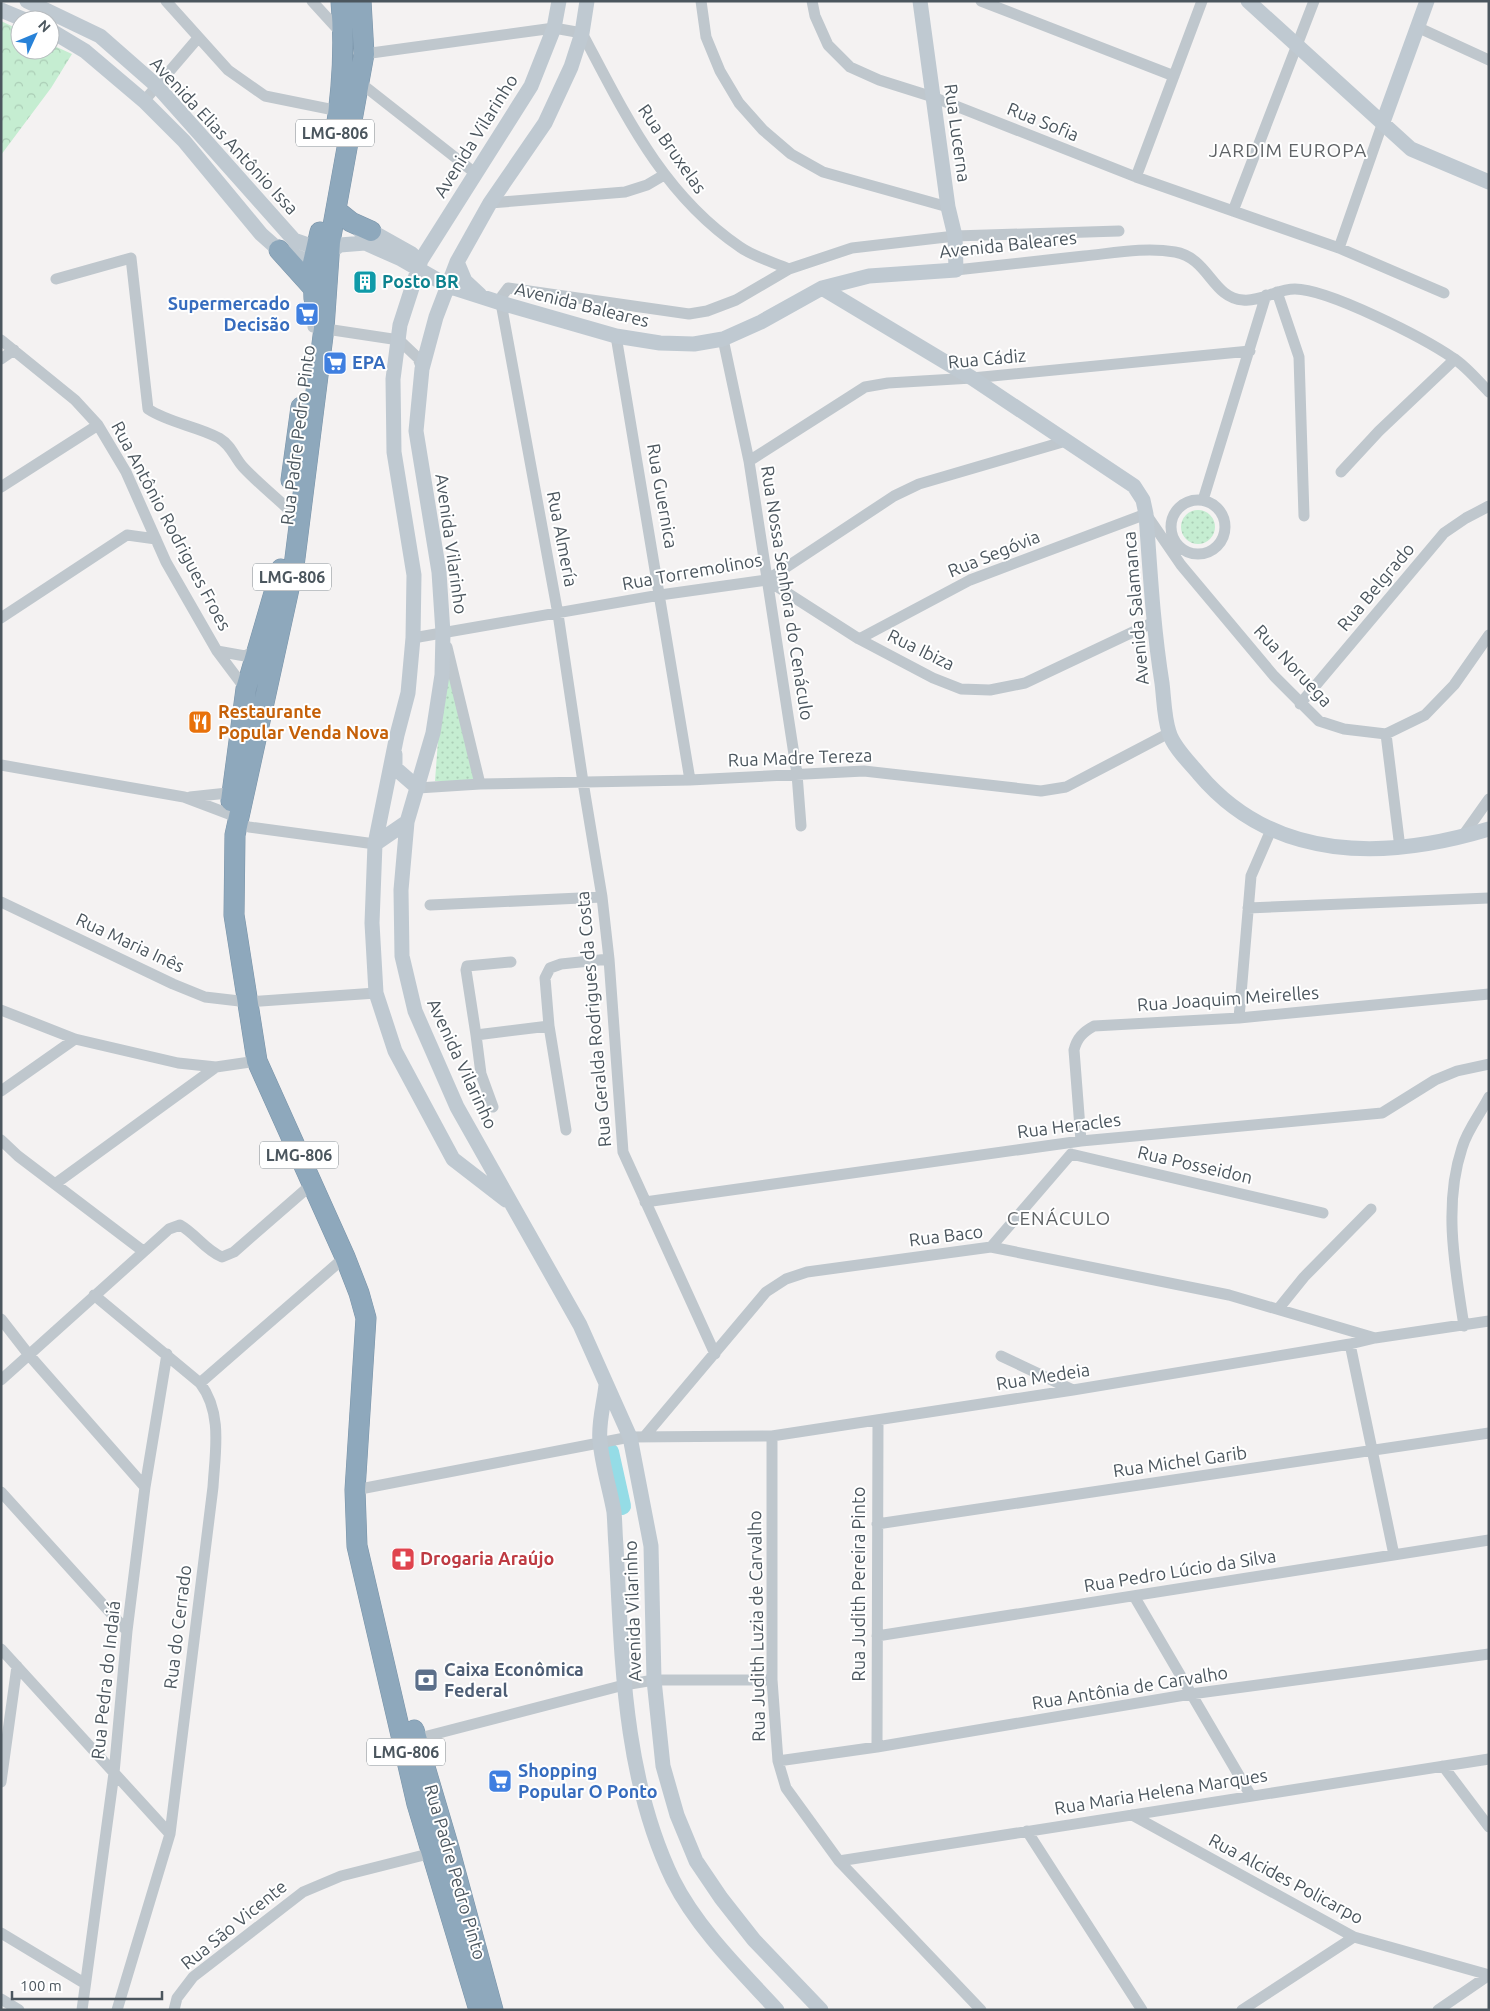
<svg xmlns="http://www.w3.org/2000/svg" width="1490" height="2011" viewBox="0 0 1490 2011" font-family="Ubuntu,sans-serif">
  <defs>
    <pattern id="forest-crowns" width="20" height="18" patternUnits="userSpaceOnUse" patternTransform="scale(1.25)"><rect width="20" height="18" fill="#c5edd1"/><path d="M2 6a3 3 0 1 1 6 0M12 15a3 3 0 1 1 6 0" fill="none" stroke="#abcdb6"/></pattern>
    <pattern id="park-dots" width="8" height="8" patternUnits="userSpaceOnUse" patternTransform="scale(1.25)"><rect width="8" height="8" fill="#c5edd1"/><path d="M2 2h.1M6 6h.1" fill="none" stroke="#abcdb6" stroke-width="1.8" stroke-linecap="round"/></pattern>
  </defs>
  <rect width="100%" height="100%" fill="#f4f2f2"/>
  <path fill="url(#forest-crowns)" d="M 1,21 L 20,30 L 20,50 L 50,50 L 50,44 L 72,54 L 51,88 L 1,155 Z"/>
  <path fill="url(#park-dots)" d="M1181 527a17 17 0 1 1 34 0a17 17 0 1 1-34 0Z
    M 445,647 L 476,781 L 435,781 Z"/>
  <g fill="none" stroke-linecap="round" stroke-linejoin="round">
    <path stroke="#95dce6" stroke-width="18" d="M 610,1452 L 622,1506"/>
    <g stroke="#7993a8" stroke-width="21">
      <path id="highway" d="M 361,1 L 364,54 L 330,242 L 324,328 L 294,566 L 235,835 L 234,915 L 257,1061 L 345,1257 L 359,1293 L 366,1318 L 355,1490 L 357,1546 L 417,1804 L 479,2010
        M 335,136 C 342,92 345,46 341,1
        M 336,210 L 351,222 L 371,231
        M 279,250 L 315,290
        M 314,299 L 313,263 L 320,232
        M 291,480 L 301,407
        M 231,801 L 246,689 L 281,569
        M 414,1730 L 449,1848 L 493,2010"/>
    </g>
    <path stroke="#bfc7cd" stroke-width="11" d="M 166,1 L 228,70 L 265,96 L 339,111
      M 312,1 L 343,35
      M 701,1 L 706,37 L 720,71 L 739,103 L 763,130 L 791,154 L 823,172 L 948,207
      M 812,1 L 815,16 L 828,45 L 850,67 L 879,80 L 933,97 L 1136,177 L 1339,248 L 1444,293
      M 981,1 L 1174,76
      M 1417,27 L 1489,60
      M 364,54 L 554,28 L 582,33 C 625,114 662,194 740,247 C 754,257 773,262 789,269
      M 358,81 L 475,173
      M 144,101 L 198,38
      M 1136,177 L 1202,1
      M 490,203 L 625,192 L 647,185 L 664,175
      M 1233,211 L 1314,1
      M 1339,248 L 1383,122
      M 956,270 C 999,265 1042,261 1084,256 C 1114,253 1145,247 1175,252 C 1209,258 1212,298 1243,300 C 1260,302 1277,289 1295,289 C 1328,289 1424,338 1453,358 C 1466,366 1478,381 1489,392
      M 56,279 L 131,258 L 148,409 C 169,423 197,426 219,438 C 232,446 234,457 243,467 C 257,482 273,495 288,509
      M 1277,292 L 1299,357 L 1304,516
      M 313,327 L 399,340 L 418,358 L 422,369
      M 616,336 L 690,780
      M 723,339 L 749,461 L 797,774 L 801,826
      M 1,340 L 75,400 L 98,425 L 126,472 L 166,562 L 217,651 L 247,691
      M 1,359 L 14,350
      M 749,461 L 865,387 L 888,383 L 972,378 L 1250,351
      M 1341,472 L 1379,431 L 1455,359
      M 1,487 L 98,425
      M 1203,500 L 1266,295
      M1171 527a27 27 0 1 1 54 0a27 27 0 1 1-54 0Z
      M 1146,514 L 1181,565 L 1274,676 L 1319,721 L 1344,729 L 1386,734 L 1425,715 L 1454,685 L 1489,635
      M 767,580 L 859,639 L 933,678 L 961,689 L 990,690 L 1025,683 L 1154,622
      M 1,618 L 127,535 L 156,539
      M 413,638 L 660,595 L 767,580 L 894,496 L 919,484 L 1066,441
      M 859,639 L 970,580 L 1146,514
      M 447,647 L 480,784
      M 217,651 L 245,656 L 257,650
      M 1300,704 L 1444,533 L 1466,518 L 1489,506
      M 1386,734 L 1400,848
      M 1,765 L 184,797 L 229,814 L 239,823 L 249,827 L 375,844
      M 418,788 L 480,784 L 690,780 L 864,771 L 1041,791 L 1066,787 L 1169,733
      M 190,797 L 237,792
      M 1462,837 L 1489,799
      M 1,902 L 173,984 L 205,997 L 248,1002 L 376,993
      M 430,905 L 602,897
      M 1248,908 L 1489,898
      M 511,962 L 467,966 L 466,970 L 476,1035 L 549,1026
      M 1,1010 L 75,1039 L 178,1063 L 216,1067 L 257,1061
      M 1239,1018 L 1251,876 L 1271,830
      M 476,1035 L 481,1074 L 493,1107
      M 1,1091 L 75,1039
      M 566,1130 L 549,1026 L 545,978 L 550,968 L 561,964 L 609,959
      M 1,1140 L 18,1156 L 143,1251
      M 1081,1141 L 1074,1050 C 1077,1038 1083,1032 1094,1026 L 1239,1018 L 1489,994
      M 1071,1154 L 1323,1213
      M 55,1184 L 216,1067
      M 645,1202 L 1081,1141 L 1382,1113 L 1435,1080 L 1457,1071 L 1489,1064
      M 991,1247 L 1071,1154
      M 94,1295 L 200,1383 C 223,1413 215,1452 213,1487 L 170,1834 L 117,2010
      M 1279,1308 L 1304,1277 L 1371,1209
      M 1,1319 L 29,1355 L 145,1487
      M 1464,1326 C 1455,1268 1443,1205 1462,1148 C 1467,1130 1481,1113 1489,1097
      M 1350,1344 L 1394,1555
      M 715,1354 L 623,1152 L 609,959 L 602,897 L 583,782 L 558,614 L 501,303 L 502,296 L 508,288 L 689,314 L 707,311 L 736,300 L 789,269 L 852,248 L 955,236 L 1119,231
      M 1001,1356 L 1073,1390
      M 1,1380 L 169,1229 L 180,1225 C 196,1234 205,1250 222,1257 L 234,1252 L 312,1184
      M 200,1383 L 345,1257
      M 772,1436 L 772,1680 L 778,1761 L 786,1788 L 839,1861 L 981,2010
      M 644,1437 L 766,1292 L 786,1279 L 807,1272 L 991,1247 L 1229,1295 L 1375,1338
      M 355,1490 L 630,1437 L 772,1436 L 1073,1390 L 1350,1344 L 1375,1338 L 1489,1321
      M 1,1492 L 127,1631
      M 877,1524 L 1489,1433
      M 1134,1596 L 1251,1796
      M 877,1636 L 1489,1540
      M 1,1649 L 170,1834
      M 412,1740 L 624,1685 L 654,1680 L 772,1680
      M 877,1747 L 878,1420
      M 778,1761 L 877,1747 L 1191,1694 L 1489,1654
      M 1443,1766 L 1489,1827
      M 1,1782 L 17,1666
      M 1132,1815 L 1354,1937 L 1489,1975
      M 1027,1831 L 1142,2010
      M 839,1861 L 1489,1759
      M 1,1933 L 84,1983
      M 1,1999 L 19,2010
      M 82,2010 L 114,1773 L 127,1631 L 145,1487 L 167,1354
      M 174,2010 L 177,1998 L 193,1977 L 303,1892 L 341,1876 L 432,1853
      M 1242,2010 L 1354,1937
      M 1438,2010 L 1489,1975"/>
    <path stroke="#bfc9d1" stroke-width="15" d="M 27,1 L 100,36 L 157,86 L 294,240 L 317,248 L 326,244
      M 587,1 L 582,33 L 571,67 L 545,123 L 490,203 L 457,262 L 436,317 L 422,369 L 416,431 L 439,572 L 443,633 L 442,675 L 433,733 L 407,822 L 401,890 L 402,956 L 415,1011 L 457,1107 L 580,1325 L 630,1437 L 651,1546 L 654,1680 L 663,1766 L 677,1815 L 696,1861 L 721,1898 L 754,1940 L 821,2010
      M 1248,1 L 1411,149 L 1489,182
      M 1,10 L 25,20
      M 50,30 L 85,51 L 144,101 L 184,141 L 261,234 L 279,250 L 313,263 L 340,245 L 365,243 L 401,259 L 448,286 L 501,303 L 616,336 L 660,343 L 694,344 L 723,339 L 761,322 L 822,288 L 869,276 L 956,270 L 955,236 L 948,207 L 920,1
      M 1383,122 L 1427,1
      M 361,232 L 371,231 L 412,254
      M 457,262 L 465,281 L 480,295
      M 822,288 L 972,378 L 1134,486 L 1143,500 L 1146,514 C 1150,570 1153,627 1162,683 C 1164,699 1164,717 1169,732 C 1173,747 1190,763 1199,774 C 1274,863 1387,860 1489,829
      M 395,754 L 395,768 L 418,788
      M 375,844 L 407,822
      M 506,1200 L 453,1159 L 395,1051 L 376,993 L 372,923 L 375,844 L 397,735 L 408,693 L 413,638 L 414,575 L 394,452 L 393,379 L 400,325 L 421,260 L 531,86 L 554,28 L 559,1
      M 606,1385 C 604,1404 598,1423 600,1441 C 602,1465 610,1489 614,1512 C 615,1523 615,1535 616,1546 C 622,1658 623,1777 673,1880 C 697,1928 741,1971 777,2010"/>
    <use href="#highway" stroke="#8ea8bc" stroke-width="20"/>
  </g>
  <defs>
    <g id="building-square" transform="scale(1.25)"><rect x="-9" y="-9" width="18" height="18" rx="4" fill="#0f9aa8" stroke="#fff"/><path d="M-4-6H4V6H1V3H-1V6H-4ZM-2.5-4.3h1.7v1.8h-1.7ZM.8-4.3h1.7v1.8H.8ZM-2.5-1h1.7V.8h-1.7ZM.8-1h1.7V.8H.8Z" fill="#fff"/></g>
    <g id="supermarket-square" transform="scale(1.25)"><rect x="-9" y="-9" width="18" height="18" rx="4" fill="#3f7fe0" stroke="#fff"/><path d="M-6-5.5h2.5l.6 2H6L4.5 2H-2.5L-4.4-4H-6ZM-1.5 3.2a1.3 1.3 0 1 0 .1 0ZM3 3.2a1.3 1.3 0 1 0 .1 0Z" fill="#fff"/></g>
    <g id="restaurant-square" transform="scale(1.25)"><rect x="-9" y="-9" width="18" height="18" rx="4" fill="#e8710a" stroke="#fff"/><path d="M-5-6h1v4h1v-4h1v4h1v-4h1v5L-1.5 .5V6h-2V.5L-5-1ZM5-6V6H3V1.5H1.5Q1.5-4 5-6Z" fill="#fff"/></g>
    <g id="pharmacy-square" transform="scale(1.25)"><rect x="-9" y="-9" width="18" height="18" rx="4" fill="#e0444e" stroke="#fff"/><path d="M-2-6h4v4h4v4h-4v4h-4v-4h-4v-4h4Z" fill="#fff"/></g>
    <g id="bank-square" transform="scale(1.25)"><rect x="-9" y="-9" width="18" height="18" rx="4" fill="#5c6f8a" stroke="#fff"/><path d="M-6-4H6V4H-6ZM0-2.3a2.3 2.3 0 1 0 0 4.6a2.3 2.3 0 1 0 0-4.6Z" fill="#fff"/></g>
  </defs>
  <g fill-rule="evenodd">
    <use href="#building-square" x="365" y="282"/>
    <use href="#supermarket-square" x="307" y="314"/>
    <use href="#supermarket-square" x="335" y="363"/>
    <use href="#restaurant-square" x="200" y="722"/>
    <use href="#pharmacy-square" x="403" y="1559"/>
    <use href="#bank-square" x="426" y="1680"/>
    <use href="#supermarket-square" x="500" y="1781"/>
  </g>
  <g text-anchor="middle" stroke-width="4" stroke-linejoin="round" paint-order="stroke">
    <g fill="#fff" stroke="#81898e" stroke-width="1">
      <rect x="296" y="119.5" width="78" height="27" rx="4"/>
      <rect x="253" y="563.5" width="78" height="27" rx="4"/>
      <rect x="260" y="1141.5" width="78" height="27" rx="4"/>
      <rect x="367" y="1738.5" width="78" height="27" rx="4"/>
    </g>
    <g font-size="16" font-weight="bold" fill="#4b565e">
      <text x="335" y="139">LMG-806</text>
      <text x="292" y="583">LMG-806</text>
      <text x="299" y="1161">LMG-806</text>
      <text x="406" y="1758">LMG-806</text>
    </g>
    <g font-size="18" fill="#4b565e" stroke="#fff">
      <text transform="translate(1043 122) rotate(22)" y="6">Rua Sofia</text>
      <text transform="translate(957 133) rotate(82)" y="6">Rua Lucerna</text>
      <text transform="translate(224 136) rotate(47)" y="6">Avenida Elias Antônio Issa</text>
      <text transform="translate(476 136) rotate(-58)" y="6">Avenida Vilarinho</text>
      <text transform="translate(672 149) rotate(55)" y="6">Rua Bruxelas</text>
      <text transform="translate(1008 245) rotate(-6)" y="6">Avenida Baleares</text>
      <text transform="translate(582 305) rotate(14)" y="6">Avenida Baleares</text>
      <text transform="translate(987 359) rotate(-5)" y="6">Rua Cádiz</text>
      <text transform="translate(298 435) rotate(-83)" y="6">Rua Padre Pedro Pinto</text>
      <text transform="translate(662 496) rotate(80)" y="6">Rua Guernica</text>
      <text transform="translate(171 526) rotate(62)" y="6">Rua Antônio Rodrigues Froes</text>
      <text transform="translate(562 539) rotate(79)" y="6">Rua Almería</text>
      <text transform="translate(451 544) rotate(82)" y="6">Avenida Vilarinho</text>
      <text transform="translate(994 554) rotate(-22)" y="6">Rua Segóvia</text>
      <text transform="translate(692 572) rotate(-10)" y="6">Rua Torremolinos</text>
      <text transform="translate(1376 587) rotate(-50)" y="6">Rua Belgrado</text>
      <text transform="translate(787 593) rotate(81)" y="6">Rua Nossa Senhora do Cenáculo</text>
      <text transform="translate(1136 608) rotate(-95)" y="6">Avenida Salamanca</text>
      <text transform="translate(921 650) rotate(26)" y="6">Rua Ibiza</text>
      <text transform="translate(1293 666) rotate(47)" y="6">Rua Noruega</text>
      <text transform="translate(800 758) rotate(-2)" y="6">Rua Madre Tereza</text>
      <text transform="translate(130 943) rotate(25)" y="6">Rua Maria Inês</text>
      <text transform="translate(1228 999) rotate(-4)" y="6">Rua Joaquim Meirelles</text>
      <text transform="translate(594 1019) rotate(-95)" y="6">Rua Geralda Rodrigues da Costa</text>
      <text transform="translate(462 1064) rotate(65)" y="6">Avenida Vilarinho</text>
      <text transform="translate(1069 1126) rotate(-7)" y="6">Rua Heracles</text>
      <text transform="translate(1195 1165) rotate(13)" y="6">Rua Posseidon</text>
      <text transform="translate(946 1236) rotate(-7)" y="6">Rua Baco</text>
      <text transform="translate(1043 1377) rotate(-9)" y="6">Rua Medeia</text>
      <text transform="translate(1180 1462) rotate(-8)" y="6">Rua Michel Garib</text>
      <text transform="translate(1180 1571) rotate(-9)" y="6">Rua Pedro Lúcio da Silva</text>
      <text transform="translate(859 1584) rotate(-90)" y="6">Rua Judith Pereira Pinto</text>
      <text transform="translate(633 1611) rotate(-92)" y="6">Avenida Vilarinho</text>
      <text transform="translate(757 1626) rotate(-91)" y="6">Rua Judith Luzia de Carvalho</text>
      <text transform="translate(178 1627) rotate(-83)" y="6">Rua do Cerrado</text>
      <text transform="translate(106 1680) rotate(-84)" y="6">Rua Pedra do Indaiá</text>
      <text transform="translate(1130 1688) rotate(-9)" y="6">Rua Antônia de Carvalho</text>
      <text transform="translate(1161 1792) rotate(-9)" y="6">Rua Maria Helena Marques</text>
      <text transform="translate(455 1872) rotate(74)" y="6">Rua Padre Pedro Pinto</text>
      <text transform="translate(1286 1879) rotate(28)" y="6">Rua Alcides Policarpo</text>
      <text transform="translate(234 1925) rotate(-39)" y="6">Rua São Vicente</text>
    </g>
    <g font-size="18" font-weight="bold" fill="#0d838f" stroke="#fff" text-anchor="start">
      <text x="382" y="288">Posto BR</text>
    </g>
    <g font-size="18" font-weight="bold" fill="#366cbe" stroke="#fff" text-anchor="start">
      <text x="290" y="310" text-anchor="end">Supermercado<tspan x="290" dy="21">Decisão</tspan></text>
      <text x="352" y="369">EPA</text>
      <text x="518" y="1777">Shopping<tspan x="518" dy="21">Popular O Ponto</tspan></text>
    </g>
    <g font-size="18" font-weight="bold" fill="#c56008" stroke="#fff" text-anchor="start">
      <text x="218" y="718">Restaurante<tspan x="218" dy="21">Popular Venda Nova</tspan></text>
    </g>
    <g font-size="18" font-weight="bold" fill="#be3a42" stroke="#fff" text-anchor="start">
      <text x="420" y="1565">Drogaria Araújo</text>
    </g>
    <g font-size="18" font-weight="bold" fill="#4e5e75" stroke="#fff" text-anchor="start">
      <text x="444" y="1676">Caixa Econômica<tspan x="444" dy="21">Federal</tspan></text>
    </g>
    <g font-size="19" letter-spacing="1" fill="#5f6366" stroke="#fff">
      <text x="1288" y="157">JARDIM EUROPA</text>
      <text x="1059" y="1225">CENÁCULO</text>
    </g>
  </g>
  <rect width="1490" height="2011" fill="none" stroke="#4b565e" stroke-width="5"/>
  <g transform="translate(35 35) rotate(46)"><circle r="24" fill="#ffffff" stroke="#b7bbbf"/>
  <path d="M0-4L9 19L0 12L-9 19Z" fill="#2882d8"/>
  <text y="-8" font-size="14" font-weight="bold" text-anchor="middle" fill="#4b565e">N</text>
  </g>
  <path d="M12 1991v8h150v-8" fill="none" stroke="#4b565e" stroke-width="2.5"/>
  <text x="20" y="1991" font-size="15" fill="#4b565e" stroke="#ffffff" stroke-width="4" paint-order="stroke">100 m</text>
</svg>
